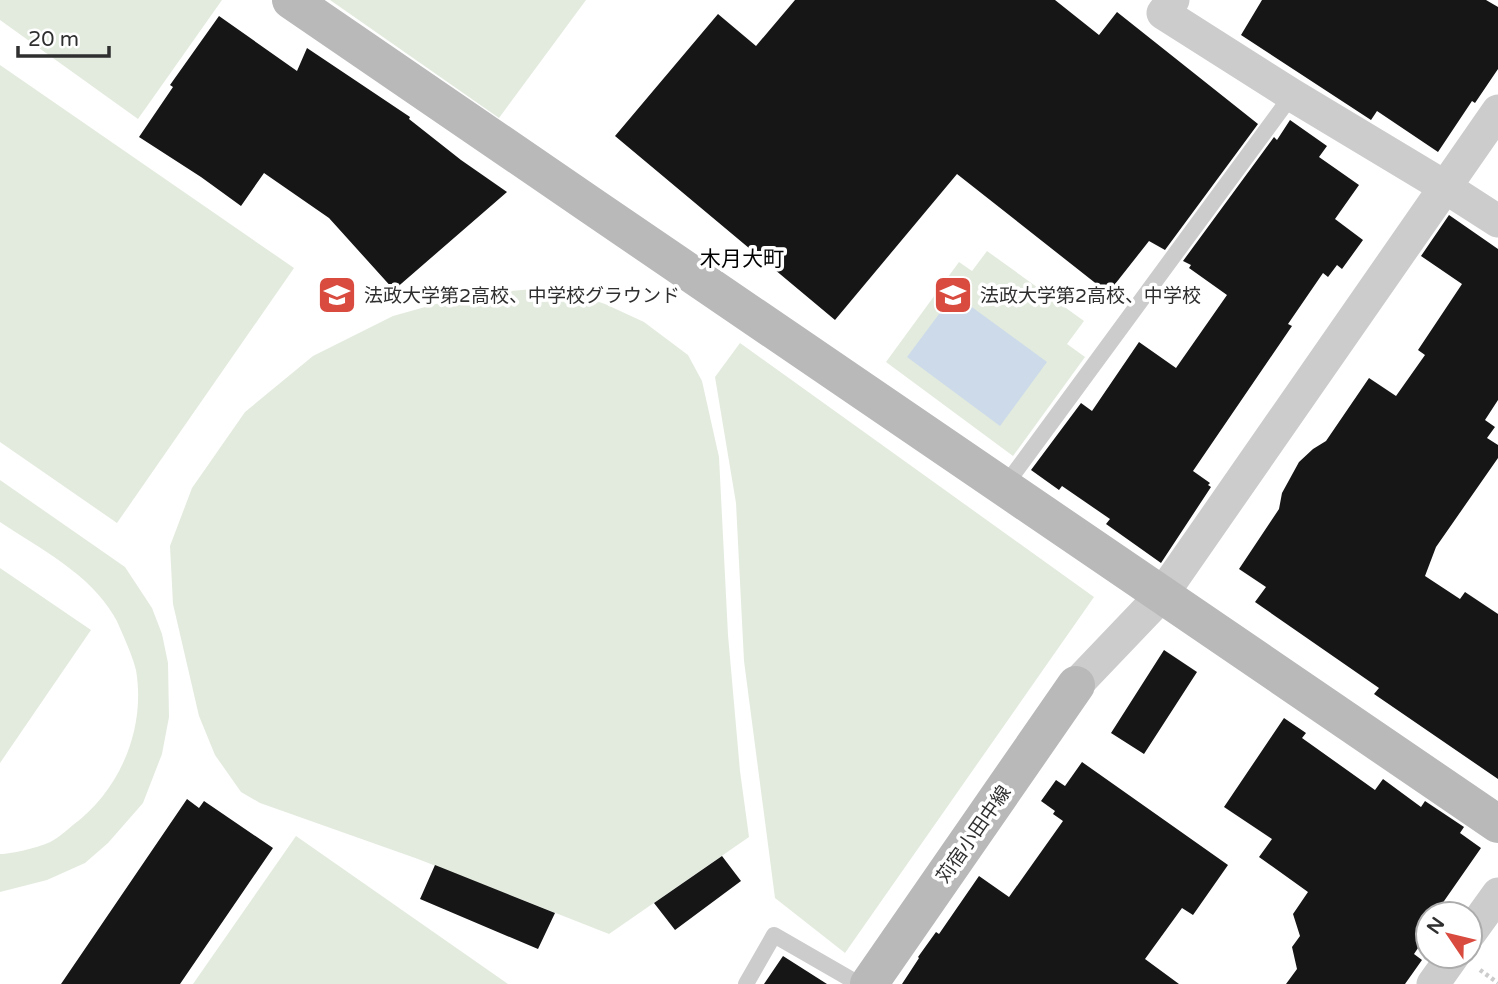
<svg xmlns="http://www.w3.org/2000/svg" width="1498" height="984" viewBox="0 0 1498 984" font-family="'Varela Round','Noto Sans JP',sans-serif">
  <rect width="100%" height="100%" fill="#fff"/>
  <path fill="#e3ebde" d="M 0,0 L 222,0 L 138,119 L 0,20 Z
    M 330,0 L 586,0 L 499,118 Z
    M 0,65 L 294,268 L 117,523 L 0,442 Z
    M 987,251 L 1084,321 L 1067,344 L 1085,357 L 1013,456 L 886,362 L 959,262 L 972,271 Z
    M 555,287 L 605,304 L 644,322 L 688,355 L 702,381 L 719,457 L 728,635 L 740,771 L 749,837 L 609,934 L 418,859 L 260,803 L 241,792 L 215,755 L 199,716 L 173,604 L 170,546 L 192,488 L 245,412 L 313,356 L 393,316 L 468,295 Z
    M 740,343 L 1094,597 L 845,953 L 775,898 L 744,661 L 736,503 L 715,377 Z
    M 0,480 L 125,567 L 152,608 L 162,634 L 168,663 L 169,717 L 162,754 L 143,803 L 108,843 L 85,863 L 47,880 L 0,892 L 0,854 C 12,854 41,847 52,841 C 59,837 66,831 73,825 C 120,790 146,729 136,670 C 133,658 128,647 123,635 C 120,629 118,622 114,616 C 89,573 40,549 0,522 Z
    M 0,568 L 91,630 L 0,763 Z
    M 296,836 L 508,984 L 193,984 Z"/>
  <path fill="#ccdaea" d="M 954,294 L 1047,362 L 1000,426 L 907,357 Z"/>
  <path fill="#161616" d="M 795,0 L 1055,0 L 1099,35 L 1117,12 L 1258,124 L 1165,250 L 1149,241 L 1108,293 L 957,174 L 835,320 L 615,136 L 718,14 L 756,46 Z
    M 1262,0 L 1486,0 L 1498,7 L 1498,69 L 1475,103 L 1472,101 L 1438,152 L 1377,111 L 1371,120 L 1241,35 Z
    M 219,16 L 297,71 L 307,48 L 410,117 L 409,119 L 461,160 L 507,192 L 394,290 L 329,218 L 264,173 L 241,206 L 201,177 L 139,137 L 173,87 L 170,85 Z
    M 1290,120 L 1327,146 L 1319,157 L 1359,185 L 1335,219 L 1363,240 L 1342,269 L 1337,265 L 1328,277 L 1323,273 L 1288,324 L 1292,326 L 1193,471 L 1210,483 L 1208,485 L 1211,487 L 1161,563 L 1106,524 L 1110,519 L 1062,486 L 1059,490 L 1031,470 L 1081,403 L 1092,411 L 1139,342 L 1176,368 L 1227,295 L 1189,268 L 1191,265 L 1183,261 L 1274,137 L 1277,140 Z
    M 1449,215 L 1498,249 L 1498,400 L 1485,420 L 1495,427 L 1487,438 L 1498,445 L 1498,458 L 1436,547 L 1425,576 L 1460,599 L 1465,592 L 1498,614 L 1498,779 L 1374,694 L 1379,688 L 1255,602 L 1266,587 L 1239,569 L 1279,509 L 1282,493 L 1299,462 L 1313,449 L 1326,441 L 1369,378 L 1396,396 L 1425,355 L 1418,350 L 1462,284 L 1421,256 Z
    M 1164,650 L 1197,672 L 1144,754 L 1111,733 Z
    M 1284,718 L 1306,733 L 1302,738 L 1375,790 L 1383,779 L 1421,807 L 1425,801 L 1464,827 L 1460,833 L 1481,848 L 1435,914 L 1428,914 L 1428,933 L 1414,954 L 1422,960 L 1405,984 L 1286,984 L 1297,969 L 1292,947 L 1300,936 L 1293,914 L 1308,892 L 1259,857 L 1272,839 L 1224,807 Z
    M 1082,762 L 1228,865 L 1193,915 L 1182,908 L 1145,959 L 1179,984 L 902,984 L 919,958 L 918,957 L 936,932 L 939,934 L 979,876 L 1009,897 L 1063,821 L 1053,814 L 1055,811 L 1041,801 L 1056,780 L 1065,786 Z
    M 187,799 L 199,808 L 204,801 L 273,848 L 180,984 L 61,984 Z
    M 722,856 L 741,881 L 675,930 L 654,903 Z
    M 435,865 L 555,913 L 538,949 L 420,899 Z
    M 783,956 L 827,984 L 764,984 Z"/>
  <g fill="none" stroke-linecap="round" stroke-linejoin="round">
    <path stroke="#ccc" stroke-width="4.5" stroke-dasharray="3.5 3.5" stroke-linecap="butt" d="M 1480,970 L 1498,983"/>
    <path stroke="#ccc" stroke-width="16" d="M 1004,487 L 1292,95
      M 746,984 L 774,935 L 859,984"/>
    <path stroke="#ccc" stroke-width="33" d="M 1173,0 L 1163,13 L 1292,95 L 1445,187 L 1498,221
      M 1076,685 L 1161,596 L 1498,111
      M 1470,933 L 1498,894
      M 1433,984 L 1453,956"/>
    <path stroke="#b9b9b9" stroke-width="38" d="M 291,0 C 693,275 1094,551 1498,824
      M 869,984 L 1076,685"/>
  </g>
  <defs>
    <g id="school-square" transform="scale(2.0125)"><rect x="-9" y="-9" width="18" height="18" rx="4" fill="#d94a3f" stroke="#fff"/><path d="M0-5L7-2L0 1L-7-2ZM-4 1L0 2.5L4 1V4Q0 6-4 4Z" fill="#fff"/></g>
  </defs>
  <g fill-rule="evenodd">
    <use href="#school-square" x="337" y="295"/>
    <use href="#school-square" x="953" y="295"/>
  </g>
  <g text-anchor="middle" stroke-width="7" stroke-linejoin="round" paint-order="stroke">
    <g font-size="19" fill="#2f2f2f" stroke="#fff" text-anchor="start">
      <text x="364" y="302">法政大学第2高校、中学校グラウンド</text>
      <text x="980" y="302">法政大学第2高校、中学校</text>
    </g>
    <g font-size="19" fill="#2f2f2f" stroke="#fff">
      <text transform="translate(973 834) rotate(-55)" y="7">苅宿小田中線</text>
    </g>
    <g font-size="21" fill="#000" stroke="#fff">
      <text x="742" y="266">木月大町</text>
    </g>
  </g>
  <g transform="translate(1449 935) rotate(305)"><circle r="33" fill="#ffffff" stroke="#acacac" stroke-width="2"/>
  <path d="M0-5L12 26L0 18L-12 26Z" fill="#d94a3f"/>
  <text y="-10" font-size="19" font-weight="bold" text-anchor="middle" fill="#2f2f2f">N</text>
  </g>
  <path d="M18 46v10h91v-10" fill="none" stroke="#2f2f2f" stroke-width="3.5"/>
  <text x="28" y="46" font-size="21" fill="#2f2f2f" stroke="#ffffff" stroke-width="5" paint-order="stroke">20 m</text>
</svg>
